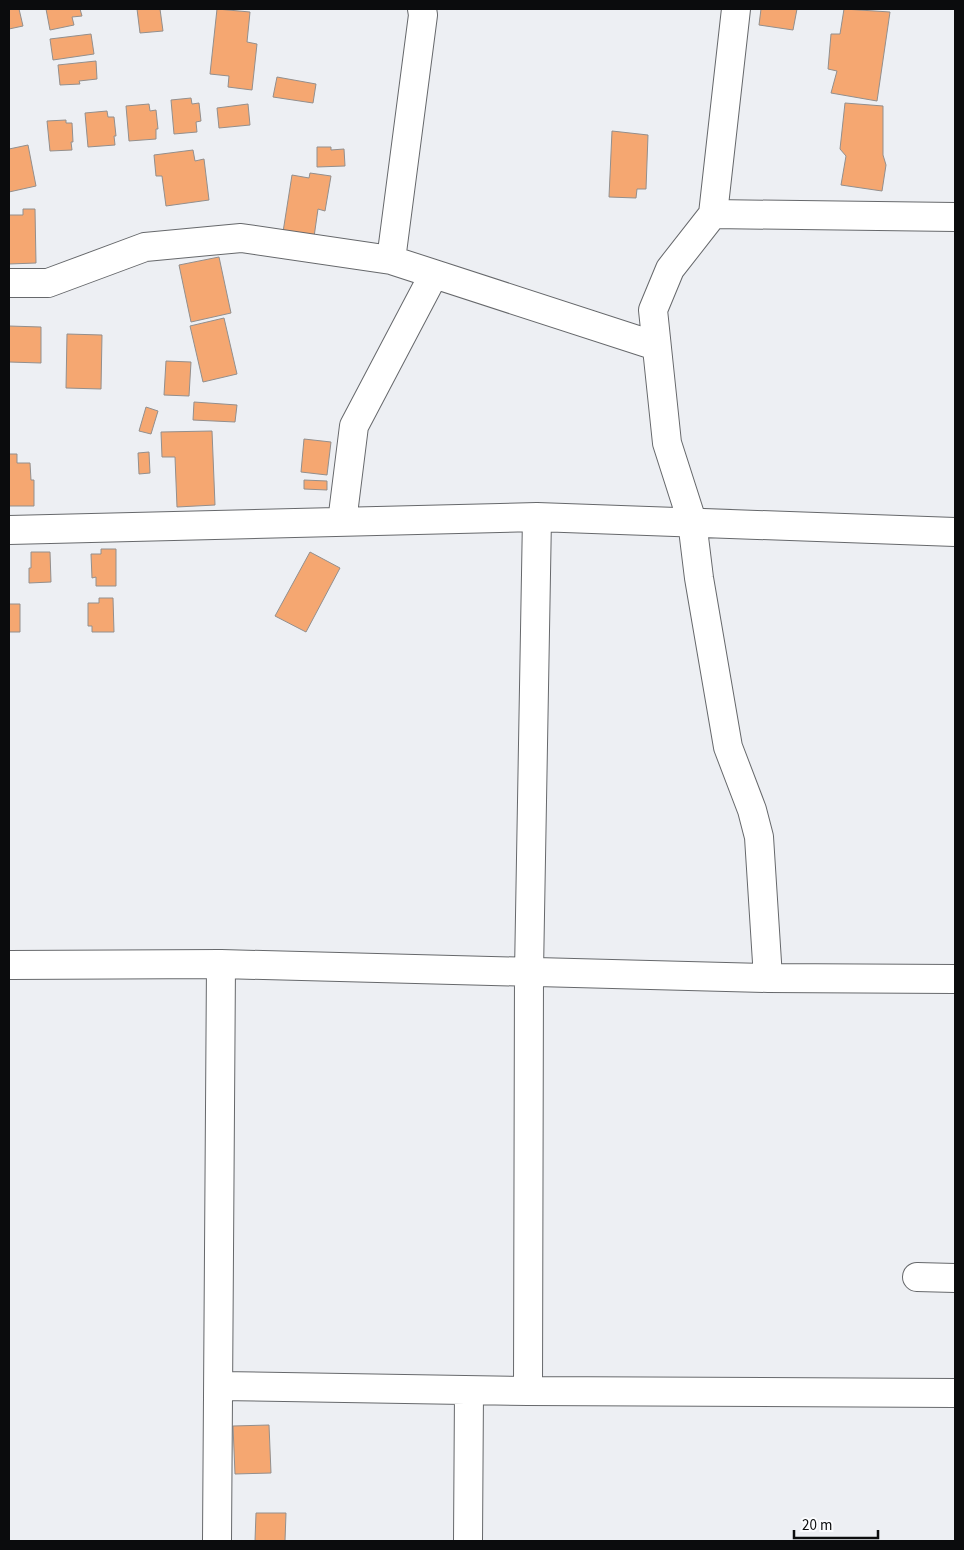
<svg xmlns="http://www.w3.org/2000/svg" width="964" height="1550" viewBox="0 0 964 1550" font-family="'Source Sans 3',sans-serif">
  <rect width="100%" height="100%" fill="#edeff3"/>
  <path fill="#f5a771" stroke="#938f8d" d="M 9,9 L 19,9 L 23,26 L 9,29 Z
    M 46,9 L 80,9 L 82,16 L 72,17 L 74,25 L 50,30 Z
    M 137,9 L 160,9 L 163,31 L 140,33 Z
    M 217,9 L 250,12 L 247,42 L 257,44 L 252,90 L 228,87 L 229,76 L 210,74 Z
    M 761,9 L 797,9 L 793,30 L 759,25 Z
    M 844,9 L 890,12 L 877,101 L 831,93 L 837,71 L 828,69 L 831,34 L 840,34 Z
    M 91,34 L 94,54 L 53,60 L 50,39 Z
    M 96,61 L 97,79 L 79,81 L 80,84 L 60,85 L 58,65 Z
    M 277,77 L 316,84 L 313,103 L 273,97 Z
    M 191,98 L 192,104 L 199,103 L 201,121 L 196,122 L 197,132 L 174,134 L 171,100 Z
    M 845,103 L 883,106 L 883,155 L 886,165 L 882,191 L 841,185 L 846,156 L 840,149 Z
    M 149,104 L 150,111 L 156,110 L 158,129 L 156,129 L 156,139 L 129,141 L 126,106 Z
    M 248,104 L 250,125 L 219,128 L 217,108 Z
    M 107,111 L 108,117 L 114,117 L 116,136 L 114,136 L 115,145 L 88,147 L 85,113 Z
    M 66,120 L 66,123 L 72,123 L 73,142 L 71,142 L 72,150 L 50,151 L 47,121 Z
    M 612,131 L 648,135 L 646,189 L 637,189 L 636,198 L 609,197 Z
    M 28,145 L 36,186 L 9,192 L 9,149 Z
    M 317,147 L 331,147 L 331,150 L 344,149 L 345,166 L 317,167 Z
    M 193,150 L 195,161 L 204,159 L 209,200 L 166,206 L 162,176 L 156,176 L 154,155 Z
    M 310,173 L 331,176 L 325,211 L 318,209 L 314,237 L 283,232 L 292,175 L 309,178 Z
    M 23,209 L 35,209 L 36,263 L 9,264 L 9,215 L 23,215 Z
    M 219,257 L 231,313 L 191,322 L 179,265 Z
    M 224,318 L 237,374 L 203,382 L 190,326 Z
    M 9,326 L 41,327 L 41,363 L 9,362 Z
    M 67,334 L 102,335 L 101,389 L 66,388 Z
    M 166,361 L 191,362 L 189,396 L 164,395 Z
    M 194,402 L 237,405 L 235,422 L 193,420 Z
    M 146,407 L 158,411 L 151,434 L 139,431 Z
    M 212,431 L 215,505 L 177,507 L 175,457 L 162,457 L 161,432 Z
    M 304,439 L 331,442 L 327,475 L 301,472 Z
    M 149,452 L 150,473 L 139,474 L 138,453 Z
    M 9,454 L 17,454 L 17,463 L 30,463 L 31,480 L 34,480 L 34,506 L 9,506 Z
    M 304,480 L 327,481 L 327,490 L 304,489 Z
    M 101,549 L 116,549 L 116,586 L 96,586 L 96,577 L 92,578 L 91,554 L 101,554 Z
    M 31,552 L 50,552 L 51,582 L 29,583 L 29,568 L 31,568 Z
    M 310,552 L 340,568 L 306,632 L 275,616 Z
    M 99,598 L 113,598 L 114,632 L 92,632 L 92,626 L 88,626 L 88,603 L 99,603 Z
    M 9,604 L 20,604 L 20,632 L 9,632 Z
    M 269,1425 L 271,1473 L 235,1474 L 233,1426 Z
    M 256,1513 L 286,1513 L 285,1541 L 255,1541 Z"/>
  <g fill="none" stroke-linecap="round" stroke-linejoin="round">
    <g stroke="#66686b" stroke-width="30">
      <path id="minor" d="M 736,9 L 713,214 L 670,269 L 653,310 L 667,443 L 692,521 L 699,578 L 728,747 L 752,810 L 759,837 L 768,978
        M 713,214 L 955,217
        M 391,260 L 423,15 L 422,9
        M 9,283 L 48,283 L 145,247 L 241,238 L 391,260 L 656,346
        M 342,522 L 354,426 L 434,274
        M 9,530 L 537,517 L 955,532
        M 9,965 L 221,964 L 768,978 L 955,979
        M 917,1277 L 955,1278
        M 219,1386 L 528,1391 L 955,1393
        M 528,1391 L 529,972 L 537,517
        M 217,1541 L 221,964
        M 468,1541 L 469,1391"/>
    </g>
    <use href="#minor" stroke="#fff" stroke-width="28"/>
  </g>
  <rect width="964" height="1550" fill="none" stroke="#0b0c0d" stroke-width="20"/>
  <path d="M794 1530v8h84v-8" fill="none" stroke="#0b0c0d" stroke-width="2.5"/>
  <text x="802" y="1530" font-size="15" fill="#0b0c0d" stroke="#fbfcfe" stroke-width="4" paint-order="stroke">20 m</text>
</svg>
